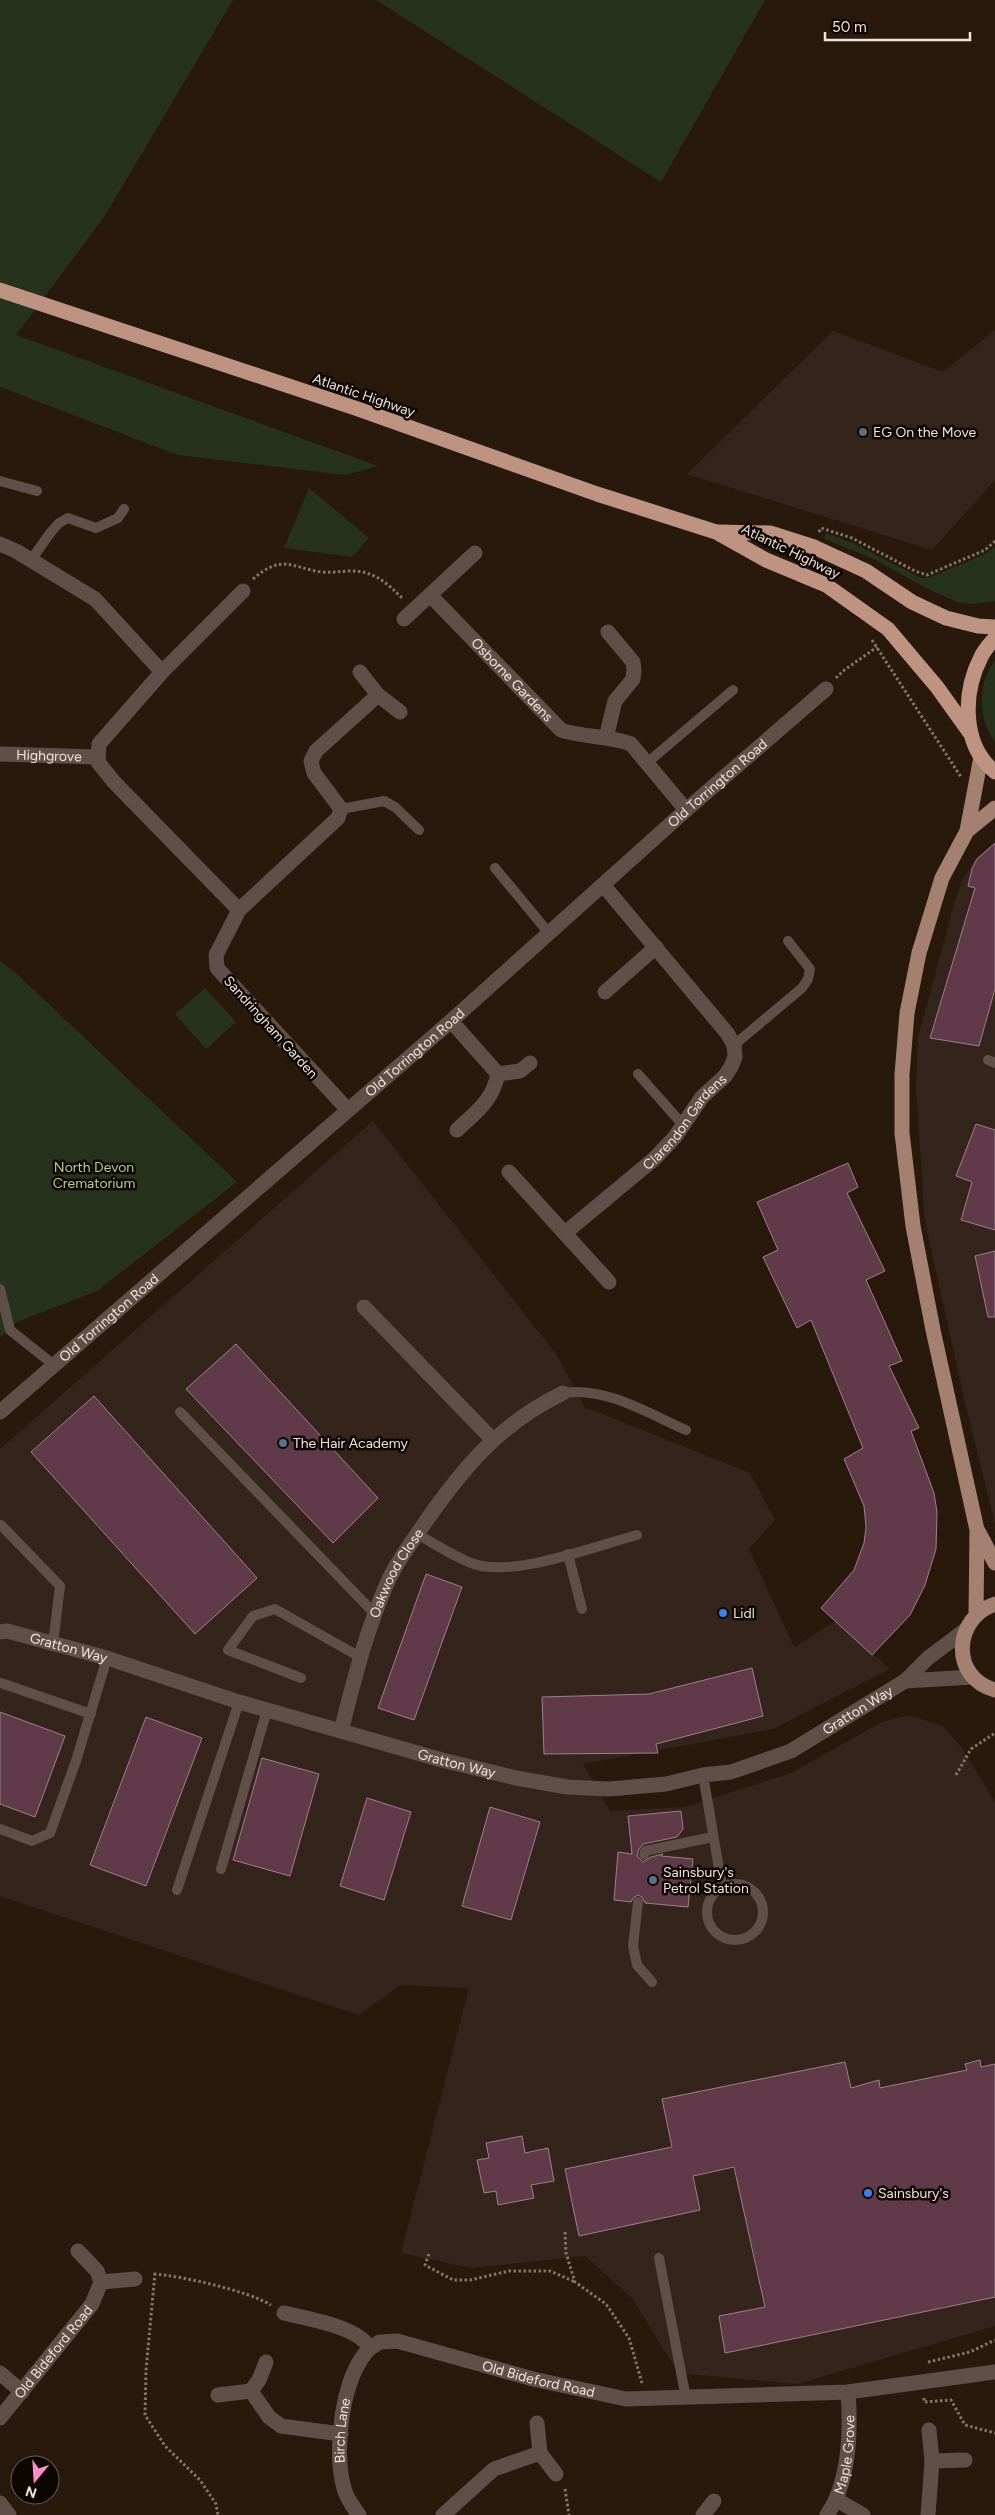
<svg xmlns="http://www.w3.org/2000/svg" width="995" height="2515" viewBox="0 0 995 2515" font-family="Figtree,sans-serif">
  <rect width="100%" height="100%" fill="#29190c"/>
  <path fill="#35241c" d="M 995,330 L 995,480 L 932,550 L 687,474 L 833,331 L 943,372 Z
    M 995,842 L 995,1524 L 964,1398 L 925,1222 L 916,1089 L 918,1037 L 954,904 L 961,883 L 975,859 Z
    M 373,1121 L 556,1354 L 585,1407 L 750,1473 L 775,1520 L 749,1549 L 794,1647 L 836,1621 L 890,1669 L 773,1729 L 583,1764 L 610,1811 L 685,1807 L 791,1773 L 882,1722 L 910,1715 L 944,1727 L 961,1747 L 995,1802 L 995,2326 L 797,2384 L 678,2373 L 633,2299 L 585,2256 L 471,2268 L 401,2253 L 469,1988 L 401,1985 L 359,2015 L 0,1896 L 0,1449 Z"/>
  <path fill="#27321d" d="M 0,0 L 233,0 L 104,217 L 16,335 L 378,466 L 345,475 L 178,455 L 0,387 Z
    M 376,0 L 765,0 L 661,182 Z
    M 309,488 L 369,538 L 352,557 L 284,548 Z
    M 826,533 L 853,543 L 921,578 L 929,578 L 985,554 L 995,547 L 995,601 L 971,604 L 957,602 L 928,589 L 874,559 L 824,539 Z
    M 995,660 L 995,743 C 978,717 977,685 995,660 Z
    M 0,961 L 17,974 L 237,1182 L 97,1291 L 17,1322 L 0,1338 Z
    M 205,988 L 236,1022 L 206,1049 L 175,1014 Z"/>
  <path fill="#613a49" stroke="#9b818a" d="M 995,843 L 995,989 L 979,1046 L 930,1038 L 975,888 L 968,886 L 972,869 L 977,859 Z
    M 976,1124 L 995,1130 L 995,1230 L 961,1220 L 972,1182 L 956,1176 Z
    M 848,1163 L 858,1187 L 847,1193 L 885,1271 L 866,1280 L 902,1361 L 889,1366 L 919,1428 L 911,1431 L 934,1493 L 937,1512 L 936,1549 L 925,1585 L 910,1615 L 872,1655 L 821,1608 L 854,1570 L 864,1543 L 866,1527 L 864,1506 L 844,1459 L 863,1448 L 811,1320 L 797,1328 L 763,1257 L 778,1250 L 757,1202 Z
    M 995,1251 L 995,1317 L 988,1317 L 975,1256 Z
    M 236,1344 L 378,1498 L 333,1543 L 186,1389 Z
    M 94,1396 L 257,1578 L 195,1634 L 31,1452 Z
    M 426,1574 L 462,1587 L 414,1720 L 378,1708 Z
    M 752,1668 L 763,1716 L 656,1744 L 658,1753 L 544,1754 L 542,1697 L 649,1694 Z
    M 0,1712 L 65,1736 L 35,1817 L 0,1804 Z
    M 146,1717 L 202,1738 L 146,1886 L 90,1865 Z
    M 262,1758 L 319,1774 L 290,1876 L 233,1860 Z
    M 367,1798 L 411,1812 L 384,1900 L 340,1886 Z
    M 490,1807 L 540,1822 L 511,1920 L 462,1906 Z
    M 681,1811 L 683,1829 L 677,1837 L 643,1844 L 639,1849 L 637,1856 L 643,1862 L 651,1857 L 663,1854 L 661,1856 L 693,1859 L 688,1907 L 645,1903 L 642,1897 L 638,1895 L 633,1898 L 631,1902 L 614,1900 L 618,1852 L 632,1854 L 628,1816 Z
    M 980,2060 L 981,2067 L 995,2064 L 995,2297 L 725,2353 L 719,2316 L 765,2307 L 734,2167 L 693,2176 L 700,2210 L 579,2236 L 565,2169 L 672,2147 L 662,2099 L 845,2062 L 851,2088 L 879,2080 L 880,2088 L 967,2070 L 965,2064 Z
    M 522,2136 L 525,2153 L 548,2148 L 554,2181 L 531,2185 L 534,2198 L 498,2205 L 496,2191 L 484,2193 L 477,2160 L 489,2158 L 486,2143 Z"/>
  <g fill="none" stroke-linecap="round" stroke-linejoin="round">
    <path stroke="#83756a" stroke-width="3" stroke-dasharray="2.5 2.5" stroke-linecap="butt" d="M 819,532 L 821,528 L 852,538 L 915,571 L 927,575 L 985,550 L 995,541
      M 253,579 C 283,553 291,568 322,572 C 333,573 342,571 352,571 C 374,571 387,583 402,598
      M 872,640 L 961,777
      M 836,678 L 843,671 L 877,647
      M 956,1775 L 971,1749 L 995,1733
      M 565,2232 L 566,2253 L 575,2282 L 606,2304 L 629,2338 L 642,2383
      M 429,2254 L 425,2265 L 453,2280 L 470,2280 L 509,2271 L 550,2271 L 575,2282
      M 155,2273 L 146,2370 L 145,2415 L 165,2446 L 200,2480 L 216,2504 L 218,2515
      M 154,2274 C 182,2276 248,2291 271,2305
      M 928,2362 L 970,2352 L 995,2340
      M 924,2398 L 924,2402 L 951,2400 L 965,2425 L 995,2433
      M 565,2489 L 569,2515"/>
    <path stroke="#604f48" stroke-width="10" d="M 0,481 L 37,491
      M 31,560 L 51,532 L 59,523 L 68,518 L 96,528 L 118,518 L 124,509
      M 648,762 L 733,690
      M 341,809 L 384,801 L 395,807 L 419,830
      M 495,868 L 548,932
      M 734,1045 L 802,988 L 808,979 L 810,969 L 788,941
      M 988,1060 L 995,1063
      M 638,1074 L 683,1125
      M 0,1289 L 10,1330 L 54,1365
      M 563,1393 C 605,1386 649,1414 686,1430
      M 180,1412 L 376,1615
      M 1,1525 L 60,1586 L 53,1644
      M 417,1534 C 435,1544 453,1556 471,1563 C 511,1579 595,1546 637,1535
      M 568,1554 L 582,1609
      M 301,1678 L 228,1650 L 253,1616 L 275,1609 L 360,1657
      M 1,1683 L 91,1714
      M 703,1775 L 722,1886
      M 0,1829 L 32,1841 L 50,1833 L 76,1761 L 107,1658
      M 644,1855 L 645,1851 L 713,1837
      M 221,1869 L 267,1710
      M707 1912a28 28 0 1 1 56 0a28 28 0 1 1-56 0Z
      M 177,1890 L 239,1702
      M 638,1902 L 633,1946 L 637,1965 L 652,1982
      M 659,2258 L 686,2398"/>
    <g stroke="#604f48" stroke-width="15">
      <path d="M 0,544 L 16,551 L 95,599 L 162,672 L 99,744 L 98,762 L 114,782 L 239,910"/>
      <path id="s1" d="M 430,595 L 561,730 C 584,738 609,735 631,744 L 686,810"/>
      <path d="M 404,619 L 475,553"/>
      <path d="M 162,672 L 243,591"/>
      <path d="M 378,695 L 400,712"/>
      <path d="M 606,738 L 615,701 L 633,679 L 634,670 L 633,662 L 608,632"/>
      <path id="s2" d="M 0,754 L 97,757"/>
      <path d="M 605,992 L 656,947"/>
      <path d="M 451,1021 L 498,1074 C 492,1102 476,1112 457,1130"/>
      <path d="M 498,1074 L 520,1071 L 530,1063"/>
      <path d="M 348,1110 L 217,968 L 216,955 L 239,910 L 338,818 L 341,809 L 314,773 L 311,761 L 316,751 L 378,695 L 360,672"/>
      <path d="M 509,1172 L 609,1282"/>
      <path id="s3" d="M 565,1233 L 654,1159 L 675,1137 L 702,1097 L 725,1076 L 731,1067 L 735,1057 L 734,1045 L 727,1033 L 604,886"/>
      <path d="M 364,1307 L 492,1439"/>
      <path id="s4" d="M 0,1412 L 451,1021 L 686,810 L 826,689"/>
      <path id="s5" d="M 0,1632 L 7,1631 L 107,1658 L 239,1702 L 442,1760 L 516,1778 L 567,1787 L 609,1789 L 666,1784 L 703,1775 L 731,1772 L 791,1751 L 905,1681 L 928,1658 L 964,1631"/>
      <path d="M 905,1681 L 973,1677"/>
      <path id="s6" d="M 341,1731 C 354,1680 367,1627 389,1579 C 398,1560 412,1542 424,1524 C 463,1468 499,1424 563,1393"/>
      <path d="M 101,2282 L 135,2279"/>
      <path id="s7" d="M 284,2313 C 308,2319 357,2326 370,2348 L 380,2342 L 397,2341 L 533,2379 L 626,2399 L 848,2392 L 995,2372"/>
      <path d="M 266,2362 L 259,2380 L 251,2391 L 269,2417 L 281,2426 L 341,2434"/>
      <path d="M 0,2373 L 22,2392"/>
      <path d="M 218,2395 L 251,2391"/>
      <path id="s8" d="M 0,2418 L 92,2304 L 101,2282 L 97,2271 L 78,2251"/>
      <path d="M 537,2423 L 540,2453"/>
      <path d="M 932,2461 L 965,2460"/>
      <path d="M 837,2500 L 863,2515"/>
      <path d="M 0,2503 L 9,2515"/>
      <path id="s9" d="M 359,2515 C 353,2507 346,2497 344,2488 C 333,2451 342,2375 370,2348"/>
      <path d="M 443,2515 L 494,2469 L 540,2453 L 556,2474"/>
      <path d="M 703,2515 L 714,2501"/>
      <path id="s10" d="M 827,2515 C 850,2481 851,2432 848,2392"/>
      <path d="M 928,2515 L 932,2461 L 929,2430"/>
    </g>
    <path stroke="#a48071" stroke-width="15" d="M 967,831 L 995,808
      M 978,1531 L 995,1563
      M 995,1604 C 953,1618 950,1678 995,1690
      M 976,1615 L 977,1530 L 933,1330 L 913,1226 L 902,1133 L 902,1075 L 907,1013 L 919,953 L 942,878 L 967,831 L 981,757"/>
    <path stroke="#bf9382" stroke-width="15" d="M 0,290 L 355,408 L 597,494 L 716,532 L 766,560 L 826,585 L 888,629 L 937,687 L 970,733
      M 718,532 L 770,533 L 814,547 L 866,571 L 912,602 L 946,618 L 978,626 L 995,627
      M 995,638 C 990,644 984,650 981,657 C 963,692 961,745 995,772"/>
  </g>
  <g fill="#5c6f8a" stroke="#0d0603" stroke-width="2">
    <circle cx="863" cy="432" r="5"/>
    <circle cx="283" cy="1443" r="5"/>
    <circle cx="653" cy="1880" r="5"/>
  </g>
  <g fill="#3f7fe0" stroke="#0d0603" stroke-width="2">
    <circle cx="723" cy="1613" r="5"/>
    <circle cx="868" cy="2193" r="5"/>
  </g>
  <g text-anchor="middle" stroke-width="5" stroke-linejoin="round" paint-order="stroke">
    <g font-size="14" fill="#efe3da" stroke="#0d0603">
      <text transform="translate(364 395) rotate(19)" y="5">Atlantic Highway</text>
      <text transform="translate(791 551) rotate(26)" y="5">Atlantic Highway</text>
      <text dy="5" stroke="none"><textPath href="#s1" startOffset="118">Osborne Gardens</textPath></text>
      <text dy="5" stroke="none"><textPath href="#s2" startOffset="49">Highgrove</textPath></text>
      <text dy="5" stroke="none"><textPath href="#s4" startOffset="954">Old Torrington Road</textPath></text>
      <text transform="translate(271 1027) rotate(48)" y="5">Sandringham Garden</text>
      <text dy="5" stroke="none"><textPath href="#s4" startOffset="549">Old Torrington Road</textPath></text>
      <text dy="5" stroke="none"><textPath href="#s3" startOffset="164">Clarendon Gardens</textPath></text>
      <text dy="5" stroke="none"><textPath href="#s4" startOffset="144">Old Torrington Road</textPath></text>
      <text dy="5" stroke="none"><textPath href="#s6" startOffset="168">Oakwood Close</textPath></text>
      <text dy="5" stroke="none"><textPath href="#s5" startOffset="71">Gratton Way</textPath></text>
      <text dy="5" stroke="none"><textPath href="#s5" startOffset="896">Gratton Way</textPath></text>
      <text dy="5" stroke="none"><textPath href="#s5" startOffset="476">Gratton Way</textPath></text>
      <text dy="5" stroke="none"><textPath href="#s8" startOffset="85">Old Bideford Road</textPath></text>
      <text dy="5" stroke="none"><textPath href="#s7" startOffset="270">Old Bideford Road</textPath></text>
      <text dy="5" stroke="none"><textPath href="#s9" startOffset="89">Birch Lane</textPath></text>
      <text dy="5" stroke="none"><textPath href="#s10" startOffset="64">Maple Grove</textPath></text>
    </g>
    <g font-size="14" fill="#efe3da" stroke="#0d0603" text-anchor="start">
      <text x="873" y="437">EG On the Move</text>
      <text x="293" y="1448">The Hair Academy</text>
      <text x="733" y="1618">Lidl</text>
      <text x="663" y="1877">Sainsbury's<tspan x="663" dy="16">Petrol Station</tspan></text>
      <text x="878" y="2198">Sainsbury's</text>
    </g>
    <g font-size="14" fill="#b2d194" stroke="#0d0603">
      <text x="94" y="1172">North Devon<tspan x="94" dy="16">Crematorium</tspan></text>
    </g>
  </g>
  <g transform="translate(35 2480) rotate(198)"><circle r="24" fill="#0d0603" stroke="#675e59"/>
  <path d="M0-4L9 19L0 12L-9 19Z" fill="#fb8fc5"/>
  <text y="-8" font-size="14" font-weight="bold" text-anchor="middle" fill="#efe3da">N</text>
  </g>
  <path d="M825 32v8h145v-8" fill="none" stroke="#efe3da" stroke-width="2.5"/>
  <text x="832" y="32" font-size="15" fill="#efe3da" stroke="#0d0603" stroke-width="4" paint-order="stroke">50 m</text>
</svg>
